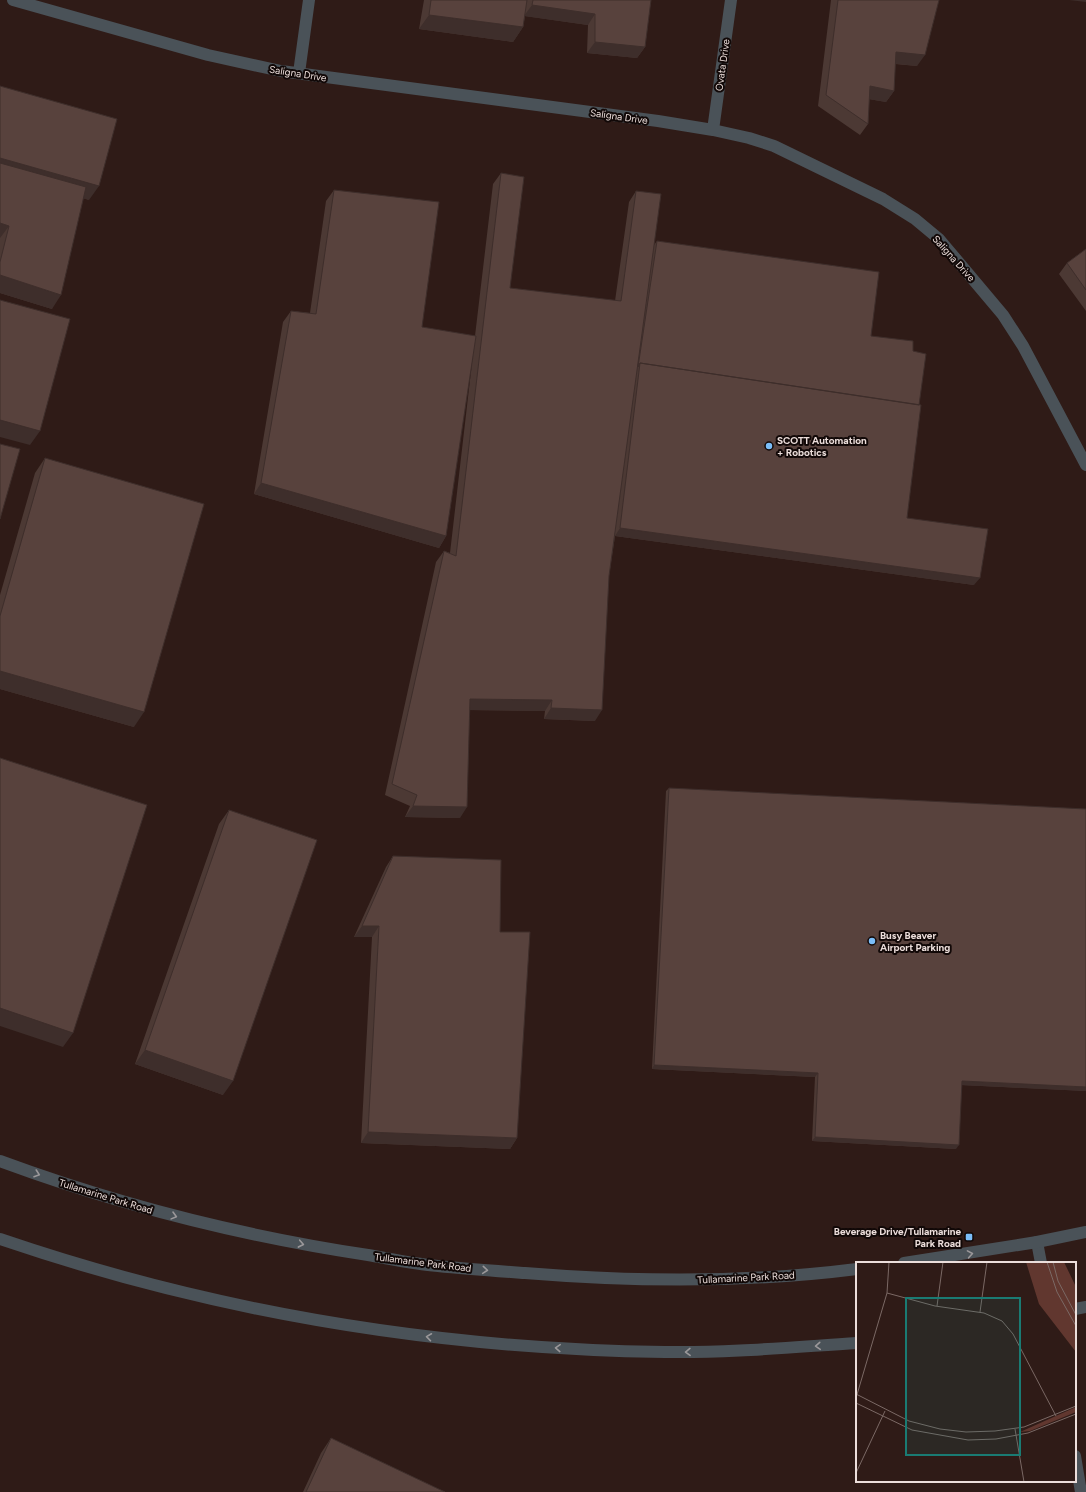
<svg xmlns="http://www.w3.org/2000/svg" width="1086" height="1492" viewBox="0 0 1086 1492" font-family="Figtree,sans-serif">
  <rect width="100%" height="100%" fill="#2f1b17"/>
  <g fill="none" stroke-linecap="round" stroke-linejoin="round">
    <path stroke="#4a5258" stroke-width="12" d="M 13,0 L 208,55 L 281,71 L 658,121 L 713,130 L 749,138 L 774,146 L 883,199 L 915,219 L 939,239 L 1003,315 L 1023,346 L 1086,465
      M 299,73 L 309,0
      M 713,130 L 731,0
      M 1037,1242 L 1041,1263
      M 1075,1456 L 1081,1492"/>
    <path stroke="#4a5258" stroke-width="12" d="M 0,1161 C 119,1205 242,1236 368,1255 C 391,1259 414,1264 438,1266 C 466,1269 496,1271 525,1273 C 635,1282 747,1283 857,1269
      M 0,1239 C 214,1312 439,1349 665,1352 C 729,1353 793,1347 857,1343
      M 904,1263 L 1037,1242 L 1086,1232
      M 1075,1309 L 1086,1307"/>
  </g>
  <path fill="#4c3934" d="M 424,0 L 651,0 L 645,47 L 637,58 L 587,53 L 588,25 L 525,16 L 523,27 L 513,42 L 419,29 Z
    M 831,0 L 939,0 L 917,66 L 895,64 L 894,91 L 886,102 L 869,99 L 868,124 L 860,135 L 818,106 Z
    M 0,86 L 89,200 L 83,198 L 52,309 L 0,293 Z
    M 501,173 L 510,288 L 615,301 L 629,202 L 636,191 L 654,245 L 657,241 L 871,336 L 913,351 L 919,405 L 907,518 L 974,585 L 615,536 L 609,576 L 595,721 L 544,719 L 545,711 L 470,710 L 460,818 L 405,817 L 410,806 L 385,795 L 436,562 L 444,551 L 450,553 L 473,354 L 446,536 L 439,548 L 254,494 L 283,322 L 291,311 L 310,313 L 326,201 L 334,190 L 422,327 L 475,336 L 493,184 Z
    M 1086,249 L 1086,311 L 1059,274 L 1067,263 Z
    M 45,458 L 134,727 L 0,689 L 0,595 L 35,473 Z
    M 669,788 L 1086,1091 L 962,1085 L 956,1149 L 812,1141 L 815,1077 L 652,1069 L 666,791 Z
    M 229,810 L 223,1095 L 135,1064 L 219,824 Z
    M 393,856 L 500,932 L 517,1138 L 510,1149 L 361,1143 L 372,937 L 354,937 L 386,867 Z
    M 331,1438 L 445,1492 L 303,1492 L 321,1453 Z"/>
  <path fill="#3e2e2b" d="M 1069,0 L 1086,0 L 1086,2 Z
    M 532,5 L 595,14 L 588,25 L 524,16 Z
    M 429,15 L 523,27 L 513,42 L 419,29 Z
    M 595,42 L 645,47 L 637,58 L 587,53 Z
    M 896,52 L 925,55 L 917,66 L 888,63 Z
    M 870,86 L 894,91 L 886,102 L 862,98 Z
    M 0,158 L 99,186 L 89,200 L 0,175 Z
    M 0,223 L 9,226 L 0,238 Z
    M 0,275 L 61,295 L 52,309 L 0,293 Z
    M 0,420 L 40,431 L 30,445 L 0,437 Z
    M 261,483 L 446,536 L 439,548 L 254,494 Z
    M 620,528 L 980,578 L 974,585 L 615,536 Z
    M 0,671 L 144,712 L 134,727 L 0,689 Z
    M 470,699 L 552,700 L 545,711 L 462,710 Z
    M 551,708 L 602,710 L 595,721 L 544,719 Z
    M 413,806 L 467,807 L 460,818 L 405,817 Z
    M 362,926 L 379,926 L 372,937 L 354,937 Z
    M 0,1008 L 73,1033 L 63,1047 L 0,1026 Z
    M 145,1050 L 233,1081 L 223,1095 L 135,1064 Z
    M 654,1065 L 818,1073 L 815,1077 L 652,1069 Z
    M 962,1081 L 1086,1087 L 1086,1091 L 959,1085 Z
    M 368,1132 L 517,1138 L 510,1149 L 361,1143 Z
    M 815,1137 L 959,1145 L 956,1149 L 812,1141 Z"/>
  <path fill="#58423d" stroke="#3e2e2b" d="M 431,0 L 527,0 L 523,27 L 429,15 Z
    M 533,0 L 651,0 L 645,47 L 595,42 L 595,14 L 532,5 Z
    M 838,0 L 939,0 L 925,55 L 896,52 L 894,91 L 870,86 L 868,124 L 826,95 Z
    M 0,86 L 117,119 L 99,186 L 0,158 Z
    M 0,163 L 86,187 L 61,295 L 0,275 L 0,262 L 9,226 L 0,223 Z
    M 501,173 L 524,177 L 510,288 L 621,301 L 636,191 L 661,194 L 609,576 L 602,710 L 551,708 L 552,700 L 470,699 L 467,807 L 413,806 L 417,795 L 392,784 L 444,551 L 456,556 Z
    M 334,190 L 439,202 L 422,327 L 476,336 L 446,536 L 261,483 L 291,311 L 316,314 Z
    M 657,241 L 879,272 L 871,336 L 913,341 L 913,351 L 926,354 L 919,405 L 640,363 L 638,367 Z
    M 1086,249 L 1086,290 L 1067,263 Z
    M 0,300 L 70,319 L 40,431 L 0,420 Z
    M 640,363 L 921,405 L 907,518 L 988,529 L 980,578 L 620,528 Z
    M 0,444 L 20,449 L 0,519 Z
    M 45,458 L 204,504 L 144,712 L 0,671 L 0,616 Z
    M 0,758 L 147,805 L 73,1033 L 0,1008 Z
    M 669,788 L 1086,809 L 1086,1087 L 962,1081 L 959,1145 L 815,1137 L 818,1073 L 654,1065 Z
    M 229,810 L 317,840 L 233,1081 L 145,1050 Z
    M 393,856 L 501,860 L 500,932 L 530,932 L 517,1138 L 368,1132 L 379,926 L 362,926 Z
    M 331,1438 L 445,1492 L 306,1492 Z"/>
  <defs><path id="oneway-chevron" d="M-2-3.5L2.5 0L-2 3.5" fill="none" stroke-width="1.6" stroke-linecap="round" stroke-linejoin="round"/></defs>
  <g stroke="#9b989a">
    <use href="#oneway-chevron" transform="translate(37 1174) rotate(19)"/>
    <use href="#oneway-chevron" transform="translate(174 1216) rotate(15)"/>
    <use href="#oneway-chevron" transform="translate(301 1244) rotate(11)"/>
    <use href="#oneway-chevron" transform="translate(970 1254) rotate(-10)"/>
    <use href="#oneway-chevron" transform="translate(485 1270) rotate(5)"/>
    <use href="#oneway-chevron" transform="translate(429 1337) rotate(-172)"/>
    <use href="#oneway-chevron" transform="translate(818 1346) rotate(176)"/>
    <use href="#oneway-chevron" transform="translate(558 1348) rotate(-177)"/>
    <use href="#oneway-chevron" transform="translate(688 1352) rotate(179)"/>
  </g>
  <g fill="#7bbef9" stroke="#110807" stroke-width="1.5">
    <circle cx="769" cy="446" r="4"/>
    <circle cx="872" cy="941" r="4"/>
    <rect x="965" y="1233" width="8" height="8" rx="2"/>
  </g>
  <g text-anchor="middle" stroke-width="4" stroke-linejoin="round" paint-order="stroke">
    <g font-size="10" fill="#ecdedb" stroke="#110807">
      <text transform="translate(722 65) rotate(-82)" y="4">Ovata Drive</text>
      <text transform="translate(298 73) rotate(9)" y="4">Saligna Drive</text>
      <text transform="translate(619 116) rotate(8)" y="4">Saligna Drive</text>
      <text transform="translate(954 258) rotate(48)" y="4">Saligna Drive</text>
      <text transform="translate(106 1196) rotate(17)" y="4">Tullamarine Park Road</text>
      <text transform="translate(423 1262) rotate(7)" y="4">Tullamarine Park Road</text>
      <text transform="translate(746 1277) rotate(-3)" y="4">Tullamarine Park Road</text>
    </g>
    <g font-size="10" font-weight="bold" fill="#ecdedb" stroke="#110807" text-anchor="start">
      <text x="777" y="444">SCOTT Automation<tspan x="777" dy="12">+ Robotics</tspan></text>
      <text x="880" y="939">Busy Beaver<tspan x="880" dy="12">Airport Parking</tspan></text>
      <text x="961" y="1235" text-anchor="end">Beverage Drive/Tullamarine<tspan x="961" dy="12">Park Road</tspan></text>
    </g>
  </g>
  <g transform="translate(856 1262)">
    <rect width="220" height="220" fill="#2f1b17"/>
    <path d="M 170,0 L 208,0 L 220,25 L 220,90 L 183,42 ZM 220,145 L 220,150 L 174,169 L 164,170 Z" fill="#61372f"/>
    <path fill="none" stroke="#7b6965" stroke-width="1" d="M 191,0 L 201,30 L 220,64M 197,0 L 202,19 L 220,53M 31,31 L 79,44 L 128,51 L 146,59 L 157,72 L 200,154M 81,44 L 87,0M 124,50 L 131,0M 0,132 L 53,159 L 84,167 L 110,170 L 139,169 L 168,165 L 220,144M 0,136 L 31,31 L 33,0M 0,141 L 56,168 L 112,178 L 140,177 L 172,171 L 220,152M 159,167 L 168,220M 0,211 L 29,149"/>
    <path fill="#1a7b73" fill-opacity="0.15" stroke="#1a7b73" stroke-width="2" d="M 50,36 L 164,36 L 164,193 L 50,193 Z"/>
    <rect width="220" height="220" fill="none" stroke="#ecdedb" stroke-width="2"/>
  </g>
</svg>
